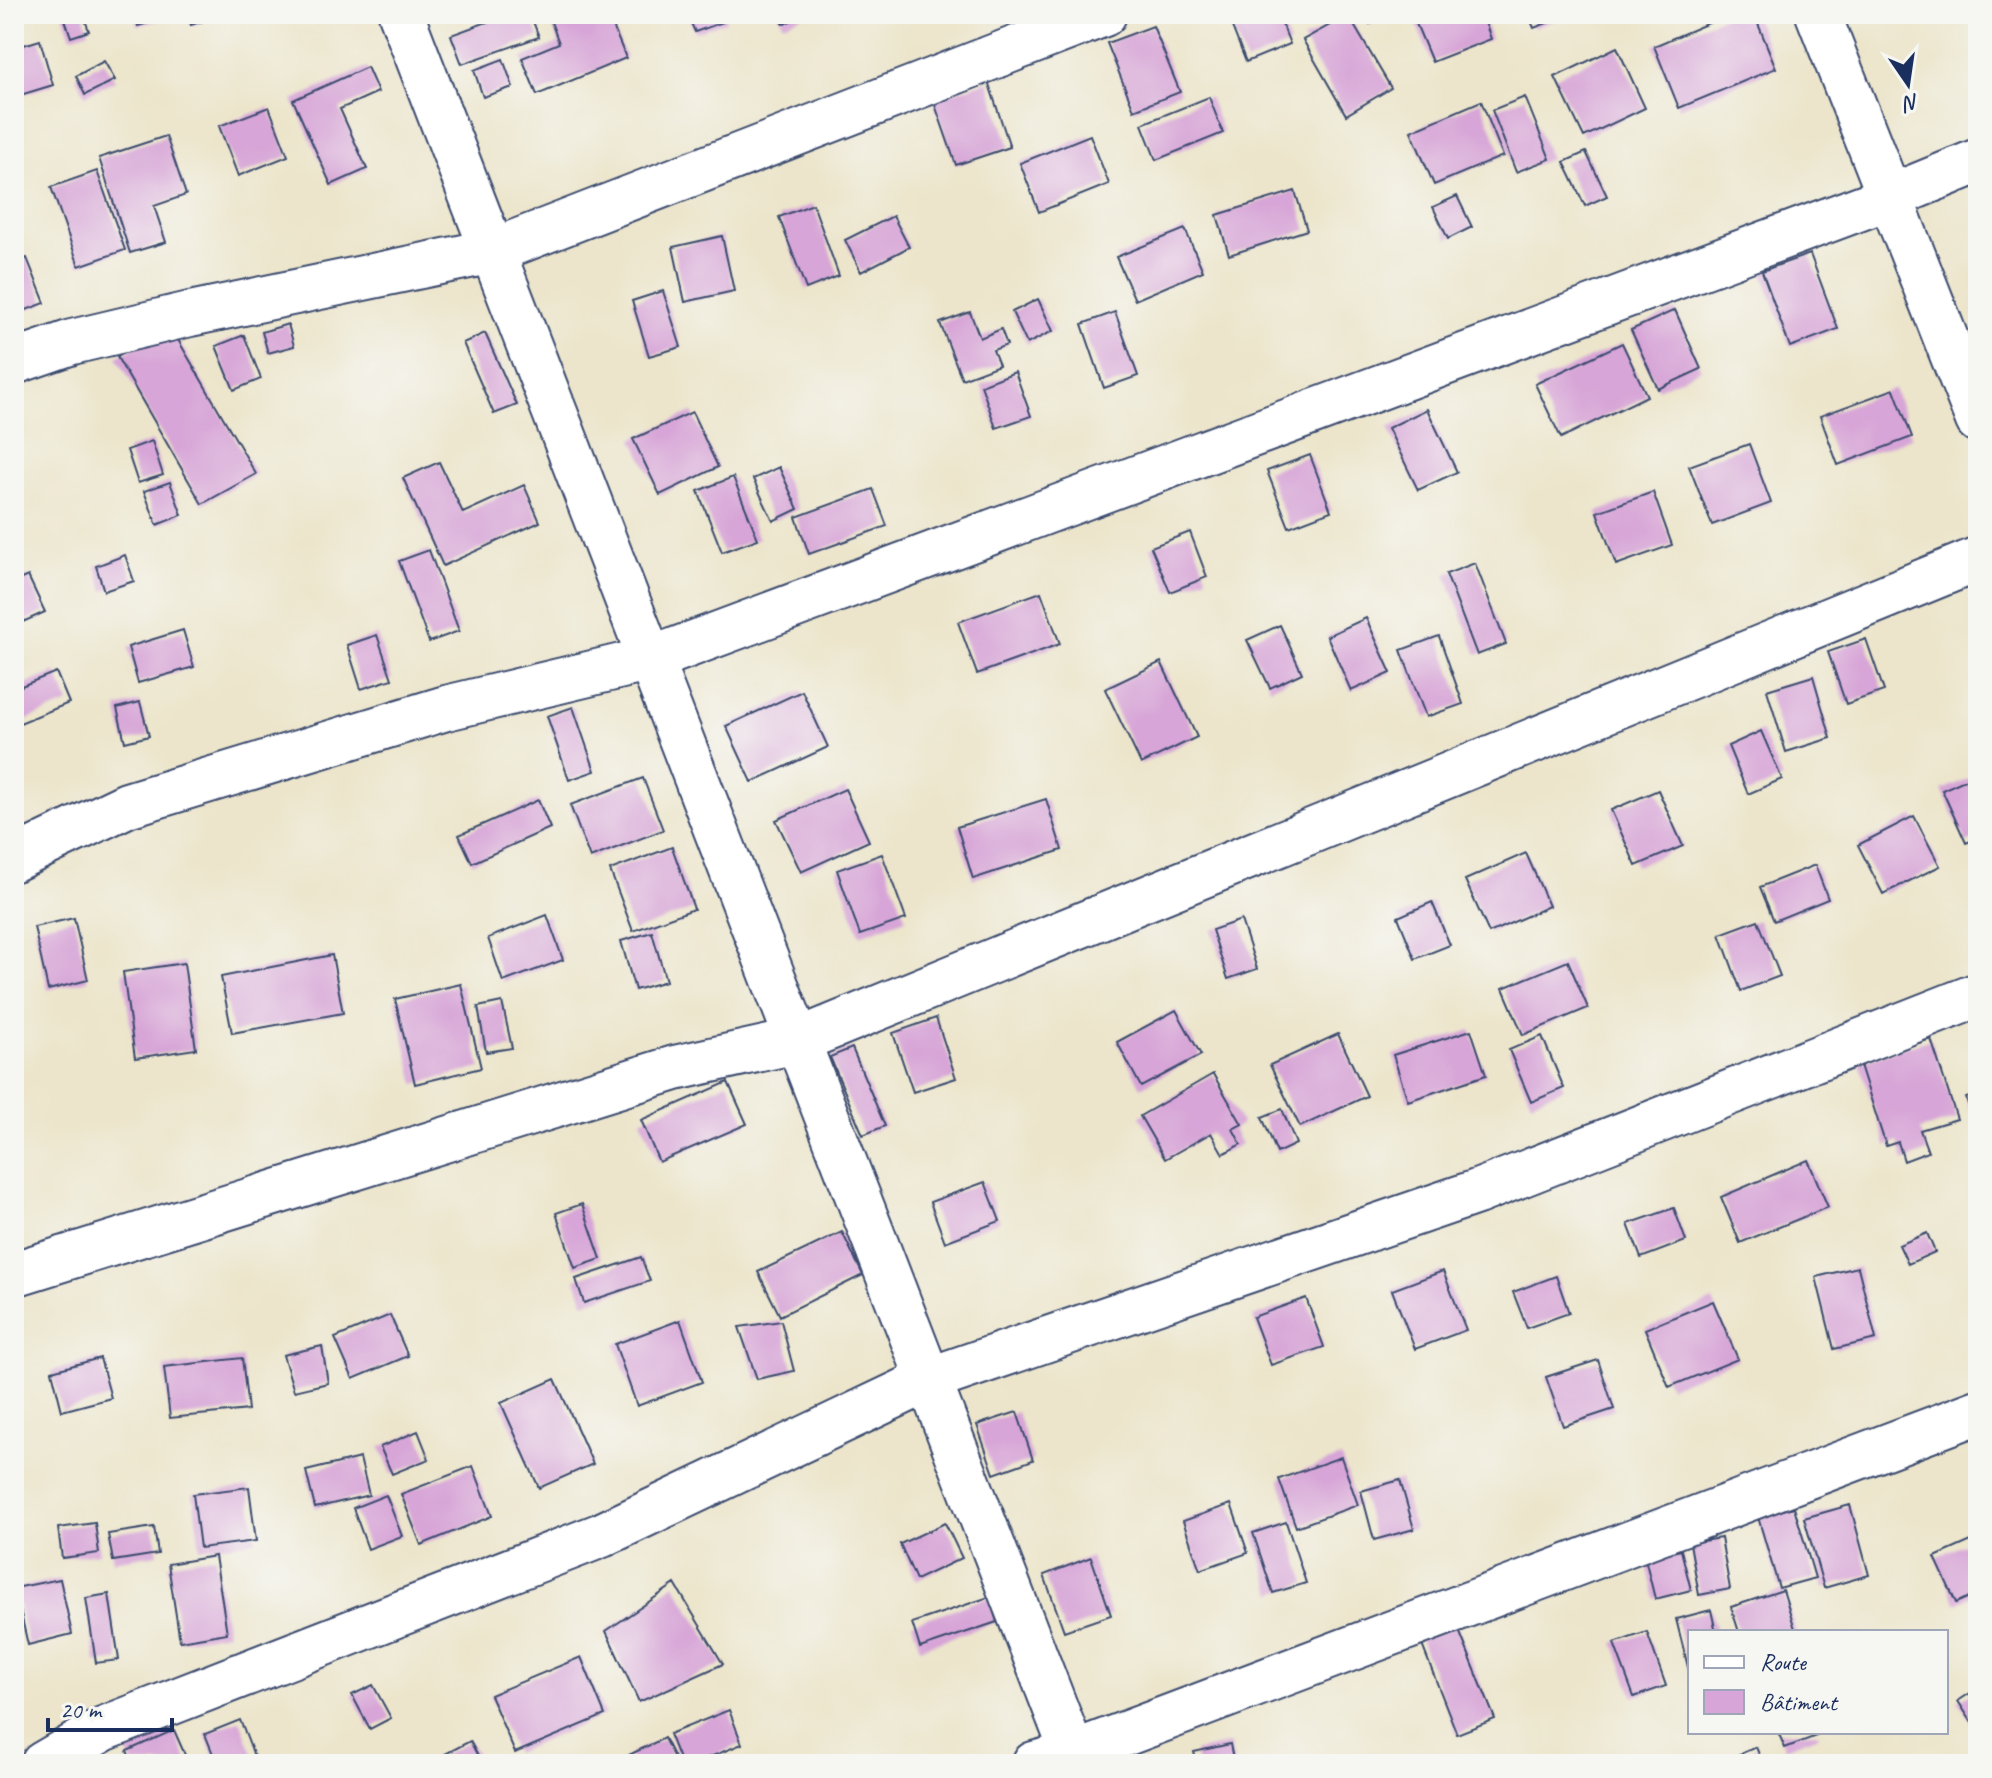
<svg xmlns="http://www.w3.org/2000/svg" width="1992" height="1778" viewBox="0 0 1992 1778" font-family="Caveat,sans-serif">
  <rect width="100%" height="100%" fill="#f6f6f2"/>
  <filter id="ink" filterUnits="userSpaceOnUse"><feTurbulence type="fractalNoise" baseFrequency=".0125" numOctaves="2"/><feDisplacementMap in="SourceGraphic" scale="16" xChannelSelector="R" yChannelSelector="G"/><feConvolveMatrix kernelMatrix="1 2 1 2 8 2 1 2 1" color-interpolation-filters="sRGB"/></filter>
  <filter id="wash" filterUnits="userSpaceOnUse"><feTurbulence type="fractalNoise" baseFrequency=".006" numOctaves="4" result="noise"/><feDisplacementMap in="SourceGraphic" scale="32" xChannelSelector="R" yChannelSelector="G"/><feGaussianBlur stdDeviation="1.8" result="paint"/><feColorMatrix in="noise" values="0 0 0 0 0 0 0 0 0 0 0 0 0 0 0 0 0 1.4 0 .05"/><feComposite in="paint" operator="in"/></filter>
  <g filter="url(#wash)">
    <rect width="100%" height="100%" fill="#ece5cb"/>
    <g id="blocks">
      <path fill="#d7a5d7" d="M 63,14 L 83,14 L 89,31 L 71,37 Z
        M 134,14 L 160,14 L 162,19 L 138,26 Z
        M 187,14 L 222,14 L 222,15 L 191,25 Z
        M 509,14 L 530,14 L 539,37 L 462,64 L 451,35 Z
        M 548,14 L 608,14 L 626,58 L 537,95 L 522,58 L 559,43 Z
        M 687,14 L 723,14 L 726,21 L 695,32 Z
        M 779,14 L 808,14 L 783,24 Z
        M 1227,14 L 1278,14 L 1290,44 L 1246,62 Z
        M 1365,14 L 1390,14 L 1370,24 Z
        M 1412,14 L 1482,14 L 1491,39 L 1432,62 Z
        M 1528,14 L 1571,14 L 1534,28 Z
        M 1730,14 L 1754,14 L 1776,68 L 1679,108 L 1654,46 Z
        M 1348,15 L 1391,88 L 1346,115 L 1303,40 Z
        M 1153,26 L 1180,92 L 1134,110 L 1107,43 Z
        M 40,40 L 53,85 L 14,97 L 14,48 Z
        M 1617,47 L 1645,108 L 1584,137 L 1555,77 Z
        M 503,59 L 513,87 L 483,97 L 474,70 Z
        M 104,61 L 115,80 L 85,95 L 76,76 Z
        M 367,67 L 378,92 L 340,109 L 367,169 L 331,185 L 293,100 Z
        M 988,81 L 1010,147 L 956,165 L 933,99 Z
        M 1209,97 L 1223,133 L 1156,160 L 1142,124 Z
        M 1525,97 L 1550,159 L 1516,172 L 1492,110 Z
        M 1481,101 L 1503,156 L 1434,185 L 1411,131 Z
        M 269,107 L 288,156 L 238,176 L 219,126 Z
        M 1090,135 L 1109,184 L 1039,212 L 1020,163 Z
        M 166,136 L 186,195 L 154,206 L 166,242 L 130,253 L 99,158 Z
        M 1586,152 L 1607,196 L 1585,206 L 1564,162 Z
        M 97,171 L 125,250 L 79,266 L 51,187 Z
        M 1295,191 L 1307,230 L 1229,255 L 1217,215 Z
        M 1457,196 L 1472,227 L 1448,239 L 1433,207 Z
        M 813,204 L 839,276 L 806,289 L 779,217 Z
        M 893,216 L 909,247 L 861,272 L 845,240 Z
        M 1185,229 L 1203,271 L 1135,300 L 1116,257 Z
        M 722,236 L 734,291 L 685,302 L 673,247 Z
        M 1810,254 L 1838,329 L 1790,347 L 1762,271 Z
        M 27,258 L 45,303 L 21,312 L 14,295 L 14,263 Z
        M 663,291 L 681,347 L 649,356 L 632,301 Z
        M 1038,299 L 1053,331 L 1027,344 L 1012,312 Z
        M 1675,310 L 1701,369 L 1658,389 L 1631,330 Z
        M 970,312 L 980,338 L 1001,329 L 1007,345 L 993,350 L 999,365 L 962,379 L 940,323 Z
        M 1115,312 L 1138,376 L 1104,388 L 1082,324 Z
        M 288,324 L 294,346 L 268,353 L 262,332 Z
        M 170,326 L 256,474 L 202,504 L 117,357 Z
        M 485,333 L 517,405 L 494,414 L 463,343 Z
        M 244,335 L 261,379 L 234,390 L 216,346 Z
        M 1622,343 L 1647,396 L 1561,438 L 1535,384 Z
        M 1015,372 L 1031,416 L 996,428 L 981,385 Z
        M 1894,389 L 1912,437 L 1838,465 L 1820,416 Z
        M 1427,409 L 1457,472 L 1418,490 L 1388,428 Z
        M 692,412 L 718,467 L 660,495 L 633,439 Z
        M 152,441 L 163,475 L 138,483 L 127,450 Z
        M 1749,444 L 1771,503 L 1712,525 L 1689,466 Z
        M 1310,455 L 1331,511 L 1289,527 L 1267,471 Z
        M 439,462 L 463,513 L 524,485 L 540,522 L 443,566 L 403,478 Z
        M 779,467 L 798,509 L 773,521 L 753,479 Z
        M 733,477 L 758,539 L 722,552 L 698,491 Z
        M 170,482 L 182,515 L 157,525 L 144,491 Z
        M 873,489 L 887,526 L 809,554 L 796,517 Z
        M 1653,492 L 1672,545 L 1616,565 L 1597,512 Z
        M 1190,532 L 1207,577 L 1170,592 L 1151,547 Z
        M 429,550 L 459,631 L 429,642 L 399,561 Z
        M 125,555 L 134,581 L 104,591 L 96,566 Z
        M 1475,563 L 1506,644 L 1477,655 L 1446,574 Z
        M 28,576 L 45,612 L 14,626 L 14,582 Z
        M 1041,592 L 1060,644 L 977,674 L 958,622 Z
        M 1366,618 L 1391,673 L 1351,691 L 1327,636 Z
        M 1280,625 L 1302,673 L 1270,688 L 1247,640 Z
        M 183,630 L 194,667 L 138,683 L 128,647 Z
        M 377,635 L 392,679 L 361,689 L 347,645 Z
        M 1439,636 L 1463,704 L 1426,717 L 1401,650 Z
        M 1866,639 L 1884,691 L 1846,704 L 1828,652 Z
        M 1161,662 L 1197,737 L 1141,764 L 1105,689 Z
        M 56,672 L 69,703 L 20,723 L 14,709 L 14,689 Z
        M 1813,676 L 1831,738 L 1786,752 L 1767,690 Z
        M 802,691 L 828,747 L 752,782 L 726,726 Z
        M 140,702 L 149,736 L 125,742 L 117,708 Z
        M 573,707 L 595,771 L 569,780 L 547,716 Z
        M 1761,731 L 1782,779 L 1748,794 L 1728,746 Z
        M 1978,774 L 1978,838 L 1966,843 L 1942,790 Z
        M 643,778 L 663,830 L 590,858 L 570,805 Z
        M 845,789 L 869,841 L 801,872 L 776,820 Z
        M 1658,790 L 1683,846 L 1636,866 L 1611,810 Z
        M 1046,799 L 1062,850 L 973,879 L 957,827 Z
        M 538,800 L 550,828 L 472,863 L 459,835 Z
        M 1914,816 L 1940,866 L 1883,894 L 1858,845 Z
        M 672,847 L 694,909 L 633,931 L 610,870 Z
        M 1526,853 L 1549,906 L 1489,933 L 1465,880 Z
        M 882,854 L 906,919 L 860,935 L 837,870 Z
        M 1815,865 L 1828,899 L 1774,921 L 1760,887 Z
        M 1432,902 L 1450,945 L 1415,959 L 1398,917 Z
        M 547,915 L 563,960 L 503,982 L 488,938 Z
        M 74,918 L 88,980 L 48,990 L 34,927 Z
        M 1241,920 L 1257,969 L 1228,979 L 1212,930 Z
        M 1758,920 L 1780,976 L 1741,991 L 1720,934 Z
        M 652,932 L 666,981 L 635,990 L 621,941 Z
        M 15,941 L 21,965 L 14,967 L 14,942 Z
        M 332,955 L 343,1013 L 232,1033 L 221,977 Z
        M 1568,961 L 1588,1008 L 1523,1035 L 1503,988 Z
        M 184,963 L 196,1049 L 135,1058 L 123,972 Z
        M 461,984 L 481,1068 L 415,1084 L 395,999 Z
        M 502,1002 L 512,1048 L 486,1052 L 478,1007 Z
        M 1176,1010 L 1201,1055 L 1141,1087 L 1117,1042 Z
        M 936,1018 L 956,1078 L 913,1092 L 893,1033 Z
        M 1471,1030 L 1486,1075 L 1408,1101 L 1393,1055 Z
        M 1338,1034 L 1367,1096 L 1300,1127 L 1270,1065 Z
        M 1542,1036 L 1564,1088 L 1531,1102 L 1509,1050 Z
        M 1931,1039 L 1957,1119 L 1920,1130 L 1928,1152 L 1904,1161 L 1898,1142 L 1886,1146 L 1859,1062 Z
        M 852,1048 L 885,1126 L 863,1135 L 830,1057 Z
        M 1213,1074 L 1242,1124 L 1233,1129 L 1241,1144 L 1223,1154 L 1211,1133 L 1165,1159 L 1140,1116 Z
        M 728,1082 L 747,1124 L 659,1162 L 641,1120 Z
        M 1978,1094 L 1978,1131 L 1966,1098 Z
        M 1282,1109 L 1296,1144 L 1277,1153 L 1262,1117 Z
        M 1808,1160 L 1828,1207 L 1740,1243 L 1721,1197 Z
        M 985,1182 L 1000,1221 L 945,1242 L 930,1202 Z
        M 582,1204 L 601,1259 L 575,1268 L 556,1213 Z
        M 1674,1208 L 1686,1241 L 1641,1258 L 1628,1224 Z
        M 842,1232 L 863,1275 L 780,1316 L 758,1272 Z
        M 1927,1233 L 1935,1252 L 1908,1264 L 1899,1245 Z
        M 641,1257 L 650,1281 L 584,1303 L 576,1279 Z
        M 1858,1267 L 1876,1339 L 1834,1349 L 1816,1277 Z
        M 1443,1271 L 1466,1330 L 1415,1349 L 1392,1290 Z
        M 1556,1276 L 1569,1313 L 1527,1328 L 1513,1292 Z
        M 1306,1298 L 1324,1347 L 1271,1365 L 1253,1317 Z
        M 1713,1301 L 1738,1359 L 1669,1387 L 1645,1329 Z
        M 390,1315 L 408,1356 L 353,1379 L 335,1338 Z
        M 680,1320 L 702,1382 L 637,1406 L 615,1344 Z
        M 781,1321 L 794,1371 L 757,1379 L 739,1327 Z
        M 322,1346 L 328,1383 L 294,1391 L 283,1355 Z
        M 100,1358 L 111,1398 L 62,1411 L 52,1371 Z
        M 242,1358 L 248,1410 L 170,1418 L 164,1367 Z
        M 1598,1360 L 1614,1409 L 1563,1426 L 1546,1377 Z
        M 555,1379 L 593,1464 L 539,1488 L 501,1403 Z
        M 1017,1412 L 1033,1460 L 994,1474 L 977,1425 Z
        M 418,1431 L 429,1459 L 392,1474 L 380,1447 Z
        M 1341,1457 L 1358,1505 L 1296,1527 L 1279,1479 Z
        M 360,1458 L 369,1495 L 315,1508 L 306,1471 Z
        M 473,1466 L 492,1516 L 421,1545 L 401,1494 Z
        M 1400,1480 L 1414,1529 L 1374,1540 L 1361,1491 Z
        M 249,1487 L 256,1541 L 200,1548 L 193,1494 Z
        M 386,1495 L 402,1536 L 368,1549 L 353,1508 Z
        M 1231,1504 L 1248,1553 L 1200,1570 L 1183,1521 Z
        M 1850,1505 L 1869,1575 L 1824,1588 L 1804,1518 Z
        M 1794,1507 L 1815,1578 L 1779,1588 L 1758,1517 Z
        M 1286,1522 L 1306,1583 L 1273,1593 L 1253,1533 Z
        M 95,1523 L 99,1553 L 62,1558 L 58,1528 Z
        M 945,1523 L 962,1558 L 916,1580 L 900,1544 Z
        M 154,1527 L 158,1554 L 113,1561 L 108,1534 Z
        M 1721,1538 L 1730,1589 L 1699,1595 L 1690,1543 Z
        M 1978,1538 L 1978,1593 L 1956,1603 L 1935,1557 Z
        M 1681,1550 L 1691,1590 L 1655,1599 L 1645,1558 Z
        M 215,1556 L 227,1633 L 180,1641 L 168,1564 Z
        M 1091,1557 L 1111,1615 L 1064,1631 L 1044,1575 Z
        M 60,1579 L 72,1634 L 28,1645 L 15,1588 Z
        M 675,1584 L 723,1664 L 639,1702 L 606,1631 Z
        M 1783,1590 L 1796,1632 L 1739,1632 L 1731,1607 Z
        M 109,1594 L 119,1660 L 96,1663 L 86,1598 Z
        M 989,1597 L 997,1622 L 920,1648 L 912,1623 Z
        M 1711,1610 L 1716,1632 L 1690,1632 L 1689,1671 L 1676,1619 Z
        M 1454,1618 L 1495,1719 L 1457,1734 L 1417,1632 Z
        M 1647,1632 L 1666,1686 L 1634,1697 L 1614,1643 Z
        M 581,1657 L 605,1715 L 515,1753 L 490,1695 Z
        M 373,1685 L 391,1718 L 370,1729 L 352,1695 Z
        M 1978,1688 L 1978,1732 L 1958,1701 Z
        M 729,1710 L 742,1744 L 693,1764 L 681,1764 L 669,1734 Z
        M 240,1720 L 257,1764 L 217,1764 L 205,1734 Z
        M 174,1730 L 189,1764 L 133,1764 L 127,1751 Z
        M 1778,1732 L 1818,1732 L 1819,1735 L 1785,1748 Z
        M 664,1738 L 677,1764 L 634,1764 L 629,1755 Z
        M 470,1741 L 482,1764 L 426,1764 Z
        M 1230,1744 L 1234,1764 L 1197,1764 L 1194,1752 Z
        M 1756,1747 L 1763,1764 L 1716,1764 Z"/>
    </g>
  </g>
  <g filter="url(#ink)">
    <use href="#blocks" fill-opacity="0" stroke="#3a4a6e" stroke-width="2"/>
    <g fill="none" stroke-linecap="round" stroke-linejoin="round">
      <g stroke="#3a4a6e" stroke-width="48">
        <path id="minor" d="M 401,14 L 1077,1764
          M 1818,14 L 1978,420
          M 14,362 L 72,342 L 190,314 L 493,251 L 1104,14
          M 14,859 L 127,805 L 446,708 L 651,659 L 1890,197 L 1978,161
          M 14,1274 L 675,1068 L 797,1041 L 1978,559
          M 43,1764 L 103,1729 L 602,1535 L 928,1380 L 1477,1192 L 1978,995
          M 1034,1764 L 1074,1753 L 1978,1412"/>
      </g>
      <use href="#minor" stroke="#fff" stroke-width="44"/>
    </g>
  </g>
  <rect width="1992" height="1778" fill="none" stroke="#f6f6f2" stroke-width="48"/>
  <rect x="1688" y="1630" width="260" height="104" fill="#f6f6f2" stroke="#9ea6b7" stroke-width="2"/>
  <rect x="1704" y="1656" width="40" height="12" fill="#ffffff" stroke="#9ea6b7" stroke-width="2"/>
  <text x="1760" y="1670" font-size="24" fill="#1b2f5e">Route</text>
  <rect x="1704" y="1690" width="40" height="24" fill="#d7a5d7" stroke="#9ea6b7" stroke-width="2"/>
  <text x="1760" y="1710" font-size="24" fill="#1b2f5e">Bâtiment</text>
  <g transform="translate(1908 84) rotate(167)" stroke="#f6f6f2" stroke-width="6" paint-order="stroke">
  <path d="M0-6L14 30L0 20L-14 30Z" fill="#1b2f5e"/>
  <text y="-12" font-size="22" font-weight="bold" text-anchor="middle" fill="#1b2f5e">N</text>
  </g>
  <path d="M48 1718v12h124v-12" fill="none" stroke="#1b2f5e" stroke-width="4"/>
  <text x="60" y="1718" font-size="24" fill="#1b2f5e" stroke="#f6f6f2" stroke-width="6" paint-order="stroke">20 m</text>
</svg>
